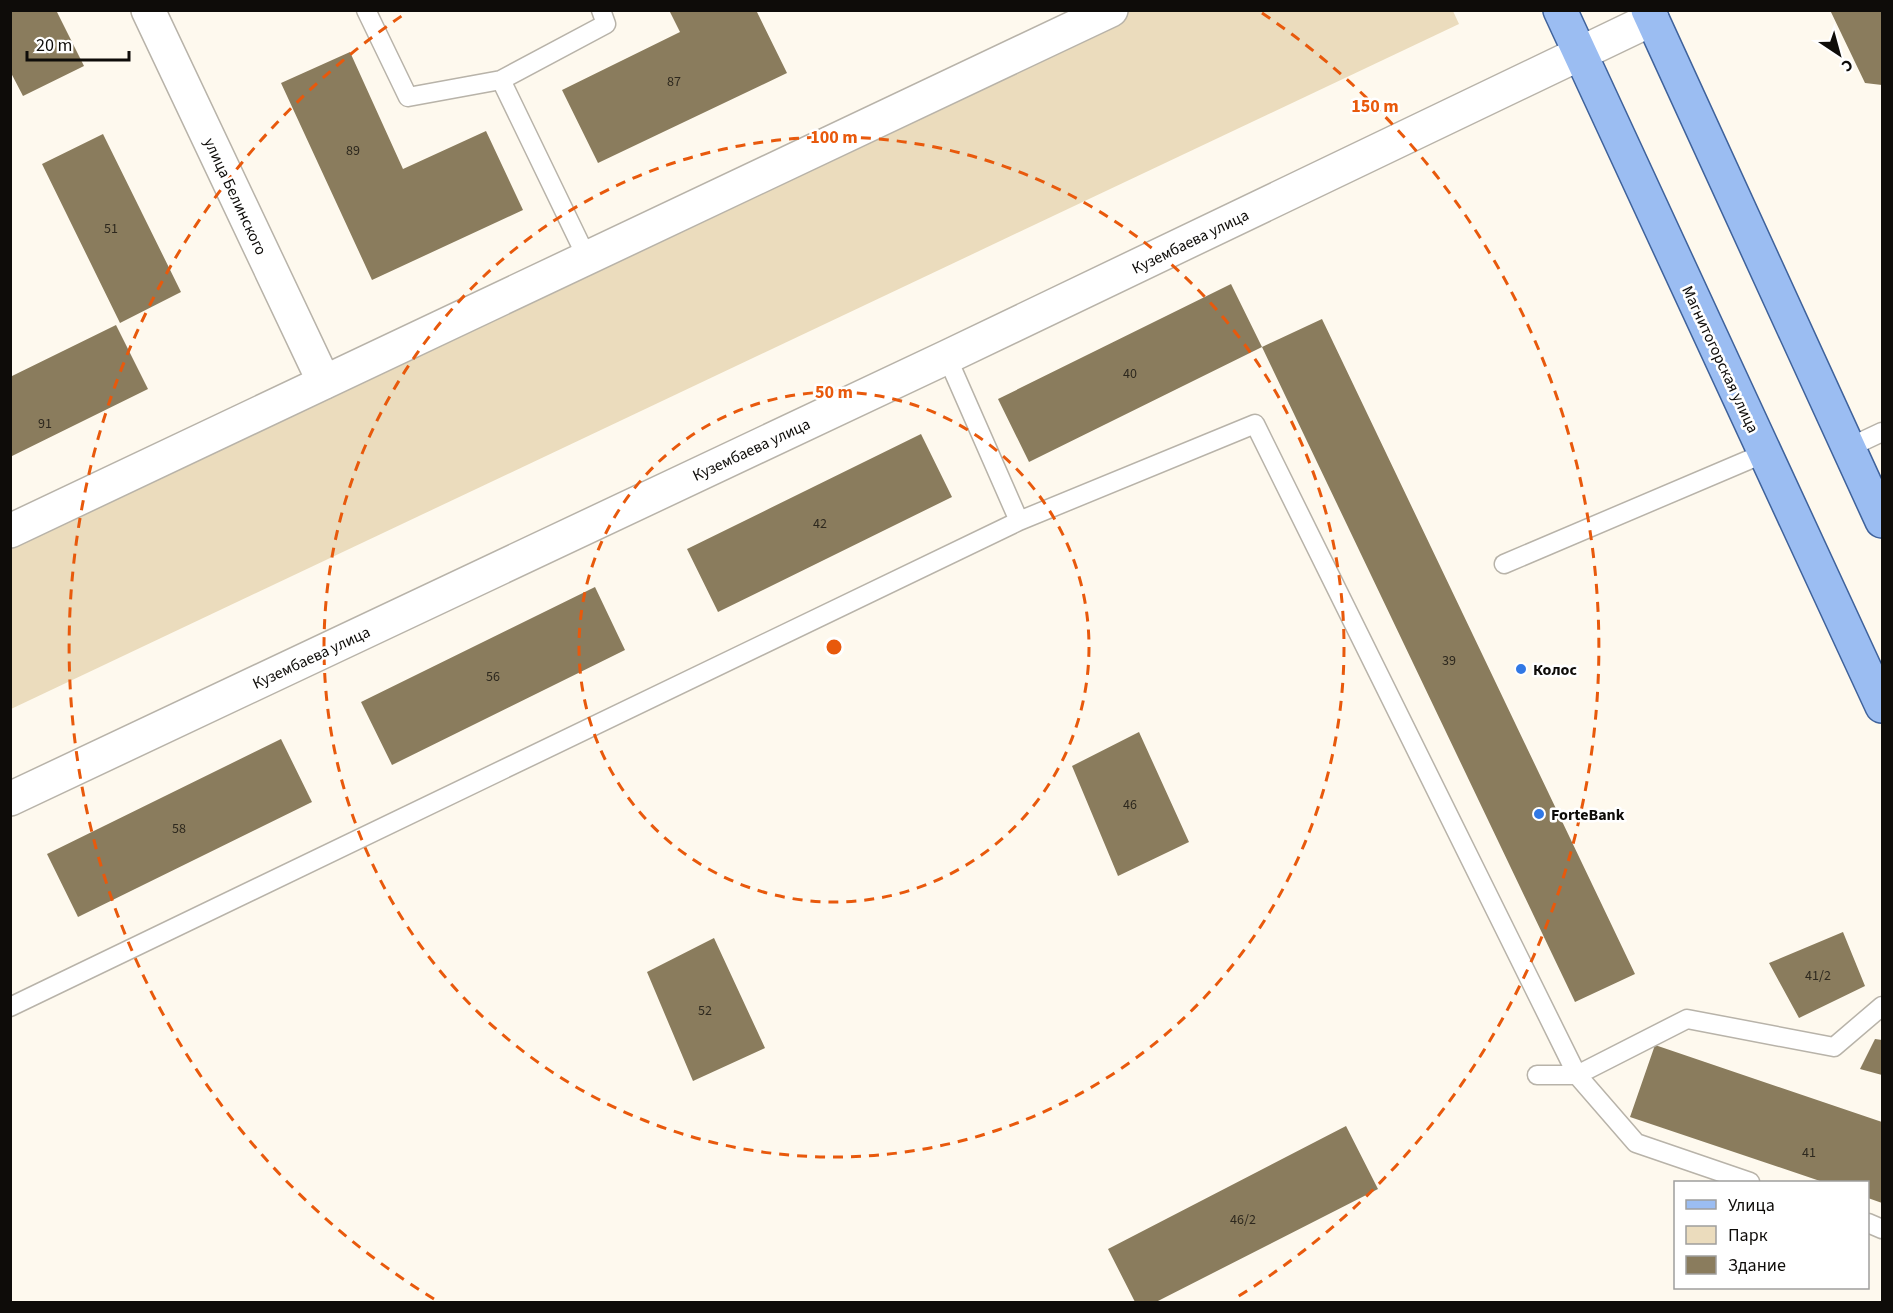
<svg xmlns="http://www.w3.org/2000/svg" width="1893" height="1313" viewBox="0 0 1893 1313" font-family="'Source Sans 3',sans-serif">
  <rect width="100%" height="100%" fill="#fef9ee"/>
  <path fill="#ebdcbd" d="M 1123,11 L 1453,11 L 1459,24 L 11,709 L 11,535 Z"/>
  <path fill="#8a7c5d" d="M 10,10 L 56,10 L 84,66 L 23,96 L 10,71 Z
    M 669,10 L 756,10 L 787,73 L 598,163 L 562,90 L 680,32 Z
    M 1830,10 L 1882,10 L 1882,85 L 1865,83 Z
    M 350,52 L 403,169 L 486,131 L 523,210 L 372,280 L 281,83 Z
    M 103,134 L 181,292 L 120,323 L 42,164 Z
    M 1231,284 L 1262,347 L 1029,462 L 998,399 Z
    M 1322,319 L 1635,974 L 1575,1002 L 1262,347 Z
    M 116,325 L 148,389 L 10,457 L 10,377 Z
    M 921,434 L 952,497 L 718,612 L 687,549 Z
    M 595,587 L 625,650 L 392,765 L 361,702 Z
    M 1139,732 L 1189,842 L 1118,876 L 1072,766 Z
    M 281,739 L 312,802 L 78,917 L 47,854 Z
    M 1843,932 L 1865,986 L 1799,1018 L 1769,963 Z
    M 714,938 L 765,1048 L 693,1081 L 647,972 Z
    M 1875,1039 L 1882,1040 L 1882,1075 L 1860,1069 Z
    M 1655,1045 L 1882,1122 L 1882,1203 L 1868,1198 L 1868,1182 L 1823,1182 L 1630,1117 Z
    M 1346,1126 L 1378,1189 L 1156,1302 L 1135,1302 L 1108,1249 Z"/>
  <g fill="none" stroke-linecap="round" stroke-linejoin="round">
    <g stroke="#b8b3a9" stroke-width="21">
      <path id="service" d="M 366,10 L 408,97 L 501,80
        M 587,258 L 501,80 L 606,24 L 601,10
        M 947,357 L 1019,521 L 1255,424 L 1577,1075 L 1687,1019 L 1834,1047 L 1882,1006
        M 1848,448 L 1882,432
        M 1504,564 L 1765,453
        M 10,1007 L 1019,521
        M 1537,1075 L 1577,1075 L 1636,1143 L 1750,1182
        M 1868,1223 L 1882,1229"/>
    </g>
    <g stroke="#b8b3a9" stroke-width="36">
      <path id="minor" d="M 148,10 L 324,382"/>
    </g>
    <g stroke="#b8b3a9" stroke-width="36">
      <path id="tertiary" d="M 10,531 L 1111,10
        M 10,799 L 947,357 L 1652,19"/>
    </g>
    <g stroke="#3f629b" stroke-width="36">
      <path id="primary" d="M 1560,10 L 1882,706
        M 1648,10 L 1882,521"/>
    </g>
    <use href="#service" stroke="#fff" stroke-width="18"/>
    <use href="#minor" stroke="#fff" stroke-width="33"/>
    <use href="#tertiary" stroke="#fff" stroke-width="33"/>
    <use href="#primary" stroke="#9bbdf2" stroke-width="33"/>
  </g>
  <g fill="none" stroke="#e8590c" stroke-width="3" stroke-dasharray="10 8">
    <circle cx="834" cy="647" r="255"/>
    <circle cx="834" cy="647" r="510"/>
    <path d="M434 1299A765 765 0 0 1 406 13M1262 13A765 765 0 0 1 1234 1299"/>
  </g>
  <g fill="#3178e5" stroke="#fff" stroke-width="2">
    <circle cx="1521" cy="669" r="6"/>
    <circle cx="1539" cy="814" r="6"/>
  </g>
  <g text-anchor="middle" stroke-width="5" stroke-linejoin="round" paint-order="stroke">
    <g font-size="14" fill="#2d281e">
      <text x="674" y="86">87</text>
      <text x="353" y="155">89</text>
      <text x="111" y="233">51</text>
      <text x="1130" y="378">40</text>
      <text x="45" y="428">91</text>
      <text x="820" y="528">42</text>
      <text x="1449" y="665">39</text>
      <text x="493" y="681">56</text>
      <text x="1130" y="809">46</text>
      <text x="179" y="833">58</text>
      <text x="1818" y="980">41/2</text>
      <text x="705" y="1015">52</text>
      <text x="1809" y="1157">41</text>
      <text x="1243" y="1224">46/2</text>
    </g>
    <g font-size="16" fill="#0e0c09" stroke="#fff">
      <text transform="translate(236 196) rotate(65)" y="6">улица Белинского</text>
      <text transform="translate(1190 241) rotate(-26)" y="6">Кузембаева улица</text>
      <text transform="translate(1721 359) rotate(65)" y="6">Магнитогорская улица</text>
      <text transform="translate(751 449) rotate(-25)" y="6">Кузембаева улица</text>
      <text transform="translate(311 657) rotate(-25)" y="6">Кузембаева улица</text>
    </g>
    <g font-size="16" font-weight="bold" fill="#0e0c09" stroke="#fff" text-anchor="start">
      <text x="1533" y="675">Колос</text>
      <text x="1551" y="820">ForteBank</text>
    </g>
  </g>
  <circle cx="834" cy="647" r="9" fill="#e8590c" stroke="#fff" stroke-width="3"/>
  <g font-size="18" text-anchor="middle" font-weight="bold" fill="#e8590c" stroke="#fff" stroke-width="5" stroke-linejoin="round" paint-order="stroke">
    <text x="1375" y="112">150 m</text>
    <text x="834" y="143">100 m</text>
    <text x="834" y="398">50 m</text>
  </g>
  <rect width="1893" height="1313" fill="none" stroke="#0e0c09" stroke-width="24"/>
  <rect x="1674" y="1181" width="195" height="108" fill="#ffffff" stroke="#9f9e9d" stroke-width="1.5"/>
  <rect x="1686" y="1200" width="30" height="9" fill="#9bbdf2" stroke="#9f9e9d" stroke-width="1.5"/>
  <text x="1728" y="1211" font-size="18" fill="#0e0c09">Улица</text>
  <rect x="1686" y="1226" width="30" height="18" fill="#ebdcbd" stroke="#9f9e9d" stroke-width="1.5"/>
  <text x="1728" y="1241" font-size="18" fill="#0e0c09">Парк</text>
  <rect x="1686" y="1256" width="30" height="18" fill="#8a7c5d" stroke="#9f9e9d" stroke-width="1.5"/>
  <text x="1728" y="1271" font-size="18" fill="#0e0c09">Здание</text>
  <g transform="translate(1839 54) rotate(144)" stroke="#ffffff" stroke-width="4.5" paint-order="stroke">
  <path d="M0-4.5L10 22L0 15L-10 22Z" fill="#0e0c09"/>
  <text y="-9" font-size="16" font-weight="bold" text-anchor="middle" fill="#0e0c09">С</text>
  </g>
  <path d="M27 51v9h102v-9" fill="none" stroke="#0e0c09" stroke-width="3"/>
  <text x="36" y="51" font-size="18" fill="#0e0c09" stroke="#ffffff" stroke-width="4.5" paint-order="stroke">20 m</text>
</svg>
